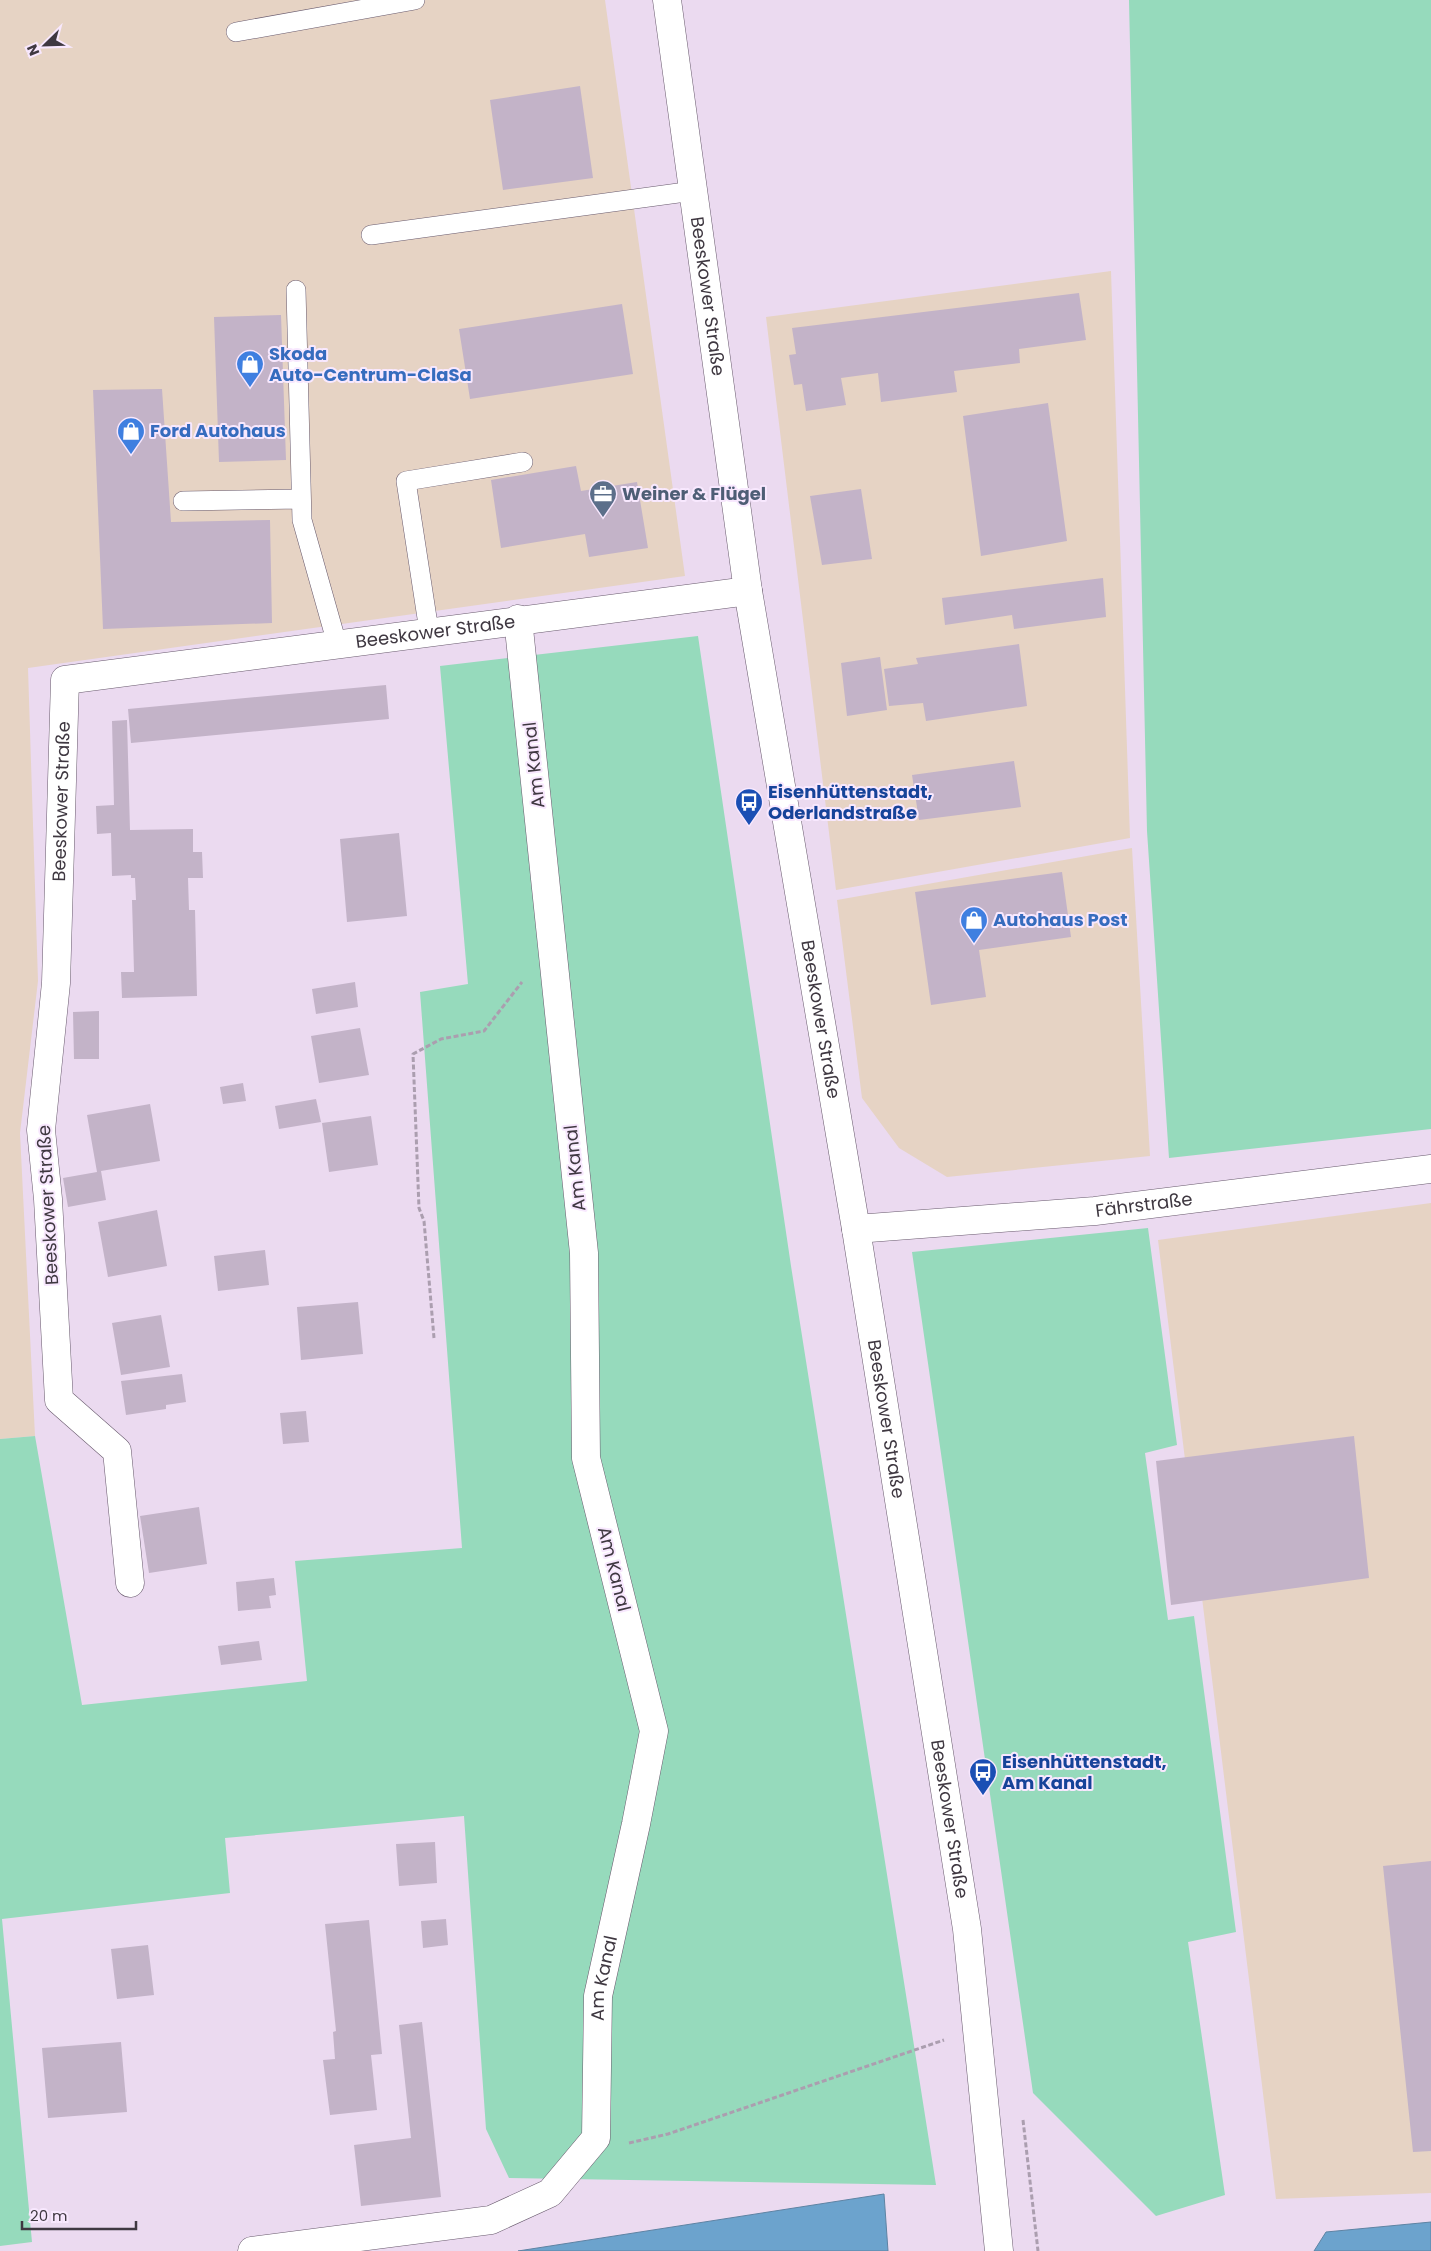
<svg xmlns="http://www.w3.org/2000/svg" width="1431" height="2251" viewBox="0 0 1431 2251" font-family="Poppins,sans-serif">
  <rect width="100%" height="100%" fill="#ebdaf0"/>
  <path fill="#e6d3c4" d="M 0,0 L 605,0 L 685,576 L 28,668 L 38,981 L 20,1133 L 35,1436 L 0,1439 Z
    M 1111,271 L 1130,838 L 836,890 L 766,317 Z
    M 1132,848 L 1150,1156 L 947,1177 L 899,1148 L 862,1098 L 837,900 Z
    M 1431,1203 L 1431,2193 L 1276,2199 L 1158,1240 Z"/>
  <path fill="#96dabc" d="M 1129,0 L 1431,0 L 1431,1129 L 1169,1158 L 1147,831 Z
    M 698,636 L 791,1266 L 936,2185 L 509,2178 L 486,2129 L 464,1816 L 225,1838 L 230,1893 L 2,1919 L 32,2242 L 0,2246 L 0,1439 L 35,1436 L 82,1705 L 307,1681 L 295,1561 L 462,1548 L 420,992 L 468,984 L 440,666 Z
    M 1148,1228 L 1177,1445 L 1145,1453 L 1168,1620 L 1194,1616 L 1236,1932 L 1188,1942 L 1225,2195 L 1156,2216 L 1033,2093 L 912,1252 Z"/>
  <path fill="#6ca3cd" stroke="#5e83a3" d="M 884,2194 L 888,2251 L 518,2251 Z
    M 1431,2222 L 1431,2251 L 1314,2251 L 1326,2232 Z"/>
  <path fill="#c3b3c8" d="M 580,86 L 593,178 L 503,190 L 490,100 Z
    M 1079,293 L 1086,340 L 1019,349 L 1020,363 L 954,371 L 957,392 L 881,402 L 878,373 L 841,378 L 846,405 L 806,411 L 802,384 L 794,385 L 789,355 L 796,354 L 792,328 Z
    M 622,304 L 633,374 L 470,399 L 459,329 Z
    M 281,315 L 286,460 L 219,462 L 214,317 Z
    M 162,389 L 171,522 L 270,520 L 272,623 L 103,629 L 93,390 Z
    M 1048,403 L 1067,541 L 981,556 L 963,416 Z
    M 576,466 L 581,491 L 637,482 L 648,548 L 589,557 L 585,534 L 501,548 L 491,480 Z
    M 861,489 L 872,559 L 822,565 L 810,496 Z
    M 1103,578 L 1106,617 L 1014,629 L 1012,615 L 945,625 L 942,598 Z
    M 1019,644 L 1027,706 L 926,721 L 923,703 L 889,706 L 884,669 L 918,664 L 916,658 Z
    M 880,657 L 887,710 L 847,716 L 841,663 Z
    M 386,685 L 389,719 L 131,743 L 128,709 Z
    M 127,720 L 130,830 L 193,829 L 193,852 L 202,852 L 203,878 L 188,878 L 189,910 L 195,910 L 197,996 L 122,998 L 121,972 L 134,972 L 132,900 L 136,900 L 135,878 L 131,878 L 131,875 L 112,876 L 111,833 L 97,834 L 96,806 L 114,805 L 112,721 Z
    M 1014,761 L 1021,807 L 919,820 L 912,775 Z
    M 399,833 L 407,916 L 347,922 L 340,839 Z
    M 1062,872 L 1071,937 L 979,950 L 986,997 L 931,1005 L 915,892 Z
    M 355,982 L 358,1007 L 316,1014 L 312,989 Z
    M 99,1011 L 99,1059 L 74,1059 L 73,1012 Z
    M 360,1028 L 369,1075 L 319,1083 L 311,1036 Z
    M 243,1083 L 246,1101 L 223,1104 L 220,1087 Z
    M 316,1099 L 321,1122 L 279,1129 L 275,1106 Z
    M 150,1104 L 160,1161 L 101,1171 L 106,1200 L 68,1207 L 63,1178 L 97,1172 L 87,1115 Z
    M 371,1116 L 378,1165 L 329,1172 L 322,1123 Z
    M 157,1210 L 167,1266 L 108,1277 L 98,1222 Z
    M 265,1250 L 269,1285 L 218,1291 L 214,1256 Z
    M 358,1302 L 363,1354 L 301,1360 L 297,1307 Z
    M 161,1315 L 170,1367 L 121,1375 L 112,1323 Z
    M 182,1374 L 186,1402 L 166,1405 L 166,1409 L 126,1415 L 121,1381 Z
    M 306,1411 L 309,1442 L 283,1444 L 280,1413 Z
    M 1354,1436 L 1369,1578 L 1171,1605 L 1156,1461 Z
    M 199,1507 L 207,1564 L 149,1573 L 140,1516 Z
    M 274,1578 L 276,1595 L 269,1596 L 271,1608 L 238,1611 L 236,1582 Z
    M 259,1641 L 262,1660 L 221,1665 L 218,1646 Z
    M 435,1842 L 437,1883 L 399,1886 L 396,1844 Z
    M 1431,1861 L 1431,2151 L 1413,2152 L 1383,1866 Z
    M 446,1919 L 448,1945 L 423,1948 L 421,1921 Z
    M 369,1920 L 382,2054 L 371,2055 L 377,2110 L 330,2115 L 323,2060 L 335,2059 L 333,2032 L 336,2031 L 325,1924 Z
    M 148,1945 L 154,1995 L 117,1999 L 111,1949 Z
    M 422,2022 L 441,2197 L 361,2206 L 354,2145 L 411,2138 L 399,2025 Z
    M 121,2042 L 127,2112 L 48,2118 L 42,2048 Z"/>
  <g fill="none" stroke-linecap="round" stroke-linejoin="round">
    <g stroke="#685a6d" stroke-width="20">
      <path id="service" d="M 236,32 L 415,0
        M 371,235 L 693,191
        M 296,290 L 302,520 L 337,644
        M 183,501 L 301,499
        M 429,631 L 406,481 L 523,462"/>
    </g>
    <g stroke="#685a6d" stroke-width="29">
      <g id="minor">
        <path id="s1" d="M 856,1229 L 1095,1211 L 1431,1169"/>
        <path id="s2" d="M 130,1583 L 117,1451 L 59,1400 L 48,1199 L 41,1130 L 56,983 L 65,680 L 748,591"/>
        <path id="s3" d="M 252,2251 L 491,2220 L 550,2193 L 596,2138 L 598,1996 L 636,1824 L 654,1731 L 586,1458 L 584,1253 L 518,619"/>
      </g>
    </g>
    <g stroke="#685a6d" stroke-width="29">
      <g id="tertiary">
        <path id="s4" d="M 667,0 L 748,591 L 856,1229 L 967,1929 L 999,2251"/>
      </g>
    </g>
    <path stroke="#ab9eaf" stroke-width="3" stroke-dasharray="5 2.5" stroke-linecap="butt" d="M 434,1338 L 424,1221 L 419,1208 L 413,1054 L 441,1039 L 484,1031 L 522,982
      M 1023,2120 L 1038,2251
      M 629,2143 L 668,2134 L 944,2040"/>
    <use href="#service" stroke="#fff" stroke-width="19"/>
    <use href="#minor" stroke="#fff" stroke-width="28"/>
    <use href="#tertiary" stroke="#fff" stroke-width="28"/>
  </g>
  <defs>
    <g id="shop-pin" transform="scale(1.4375)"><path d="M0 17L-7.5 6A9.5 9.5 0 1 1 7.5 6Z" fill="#3f7fe0" stroke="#f8e8fe"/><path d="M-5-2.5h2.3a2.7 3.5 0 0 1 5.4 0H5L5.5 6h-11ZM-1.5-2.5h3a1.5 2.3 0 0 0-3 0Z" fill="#fff"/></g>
    <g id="office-pin" transform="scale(1.4375)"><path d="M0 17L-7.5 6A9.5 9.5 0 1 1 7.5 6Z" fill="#5c6f8a" stroke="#f8e8fe"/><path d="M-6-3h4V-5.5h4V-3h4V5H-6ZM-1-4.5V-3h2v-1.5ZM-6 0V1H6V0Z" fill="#fff"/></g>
    <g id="bus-pin" transform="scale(1.4375)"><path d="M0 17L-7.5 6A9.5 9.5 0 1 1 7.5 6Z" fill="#1a4fb4" stroke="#f8e8fe"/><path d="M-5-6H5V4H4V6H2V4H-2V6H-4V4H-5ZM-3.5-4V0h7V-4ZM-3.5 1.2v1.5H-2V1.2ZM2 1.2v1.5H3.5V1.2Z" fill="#fff"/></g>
  </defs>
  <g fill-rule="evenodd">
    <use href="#shop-pin" x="250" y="364"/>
    <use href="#shop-pin" x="131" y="431"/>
    <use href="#office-pin" x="603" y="494"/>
    <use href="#bus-pin" x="749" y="802"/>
    <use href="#shop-pin" x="974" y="920"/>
    <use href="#bus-pin" x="983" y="1772"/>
  </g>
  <g text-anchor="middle" stroke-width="4" stroke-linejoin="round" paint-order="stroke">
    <g font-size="18" fill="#3f3841" stroke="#f8e8fe">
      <text dy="6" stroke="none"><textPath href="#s4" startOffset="299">Beeskower Straße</textPath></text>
      <text dy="6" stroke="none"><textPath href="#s2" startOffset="1305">Beeskower Straße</textPath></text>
      <text transform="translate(534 765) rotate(-96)" y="6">Am Kanal</text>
      <text dy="6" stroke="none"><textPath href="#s2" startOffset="810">Beeskower Straße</textPath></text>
      <text dy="6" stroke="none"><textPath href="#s4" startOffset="1031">Beeskower Straße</textPath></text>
      <text transform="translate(575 1168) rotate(-96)" y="6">Am Kanal</text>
      <text transform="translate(48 1205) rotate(-93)" y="6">Beeskower Straße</text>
      <text dy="6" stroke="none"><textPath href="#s1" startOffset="289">Fährstraße</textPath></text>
      <text dy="6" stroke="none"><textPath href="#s4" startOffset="1436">Beeskower Straße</textPath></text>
      <text transform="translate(614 1569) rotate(76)" y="6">Am Kanal</text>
      <text dy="6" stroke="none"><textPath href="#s4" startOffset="1841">Beeskower Straße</textPath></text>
      <text dy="6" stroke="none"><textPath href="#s3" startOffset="538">Am Kanal</textPath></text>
    </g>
    <g font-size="18" font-weight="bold" fill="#366cbe" stroke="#f8e8fe" text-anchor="start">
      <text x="269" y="360">Skoda<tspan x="269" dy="21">Auto-Centrum-ClaSa</tspan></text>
      <text x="150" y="437">Ford Autohaus</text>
      <text x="993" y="926">Autohaus Post</text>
    </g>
    <g font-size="18" font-weight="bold" fill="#4e5e75" stroke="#f8e8fe" text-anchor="start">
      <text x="622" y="500">Weiner &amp; Flügel</text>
    </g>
    <g font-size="18" font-weight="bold" fill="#164399" stroke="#f8e8fe" text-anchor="start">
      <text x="768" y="798">Eisenhüttenstadt,<tspan x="768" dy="21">Oderlandstraße</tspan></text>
      <text x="1002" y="1768">Eisenhüttenstadt,<tspan x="1002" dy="21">Am Kanal</tspan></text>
    </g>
  </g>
  <g transform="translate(45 45) rotate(247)" stroke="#f8e8fe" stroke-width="4" paint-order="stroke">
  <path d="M0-4L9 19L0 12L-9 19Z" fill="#3f3841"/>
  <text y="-8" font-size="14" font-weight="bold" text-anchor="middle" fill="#3f3841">N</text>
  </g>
  <path d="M22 2221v8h114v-8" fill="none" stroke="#3f3841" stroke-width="2.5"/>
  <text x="30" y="2221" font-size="15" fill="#3f3841" stroke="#f8e8fe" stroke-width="4" paint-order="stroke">20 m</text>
</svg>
